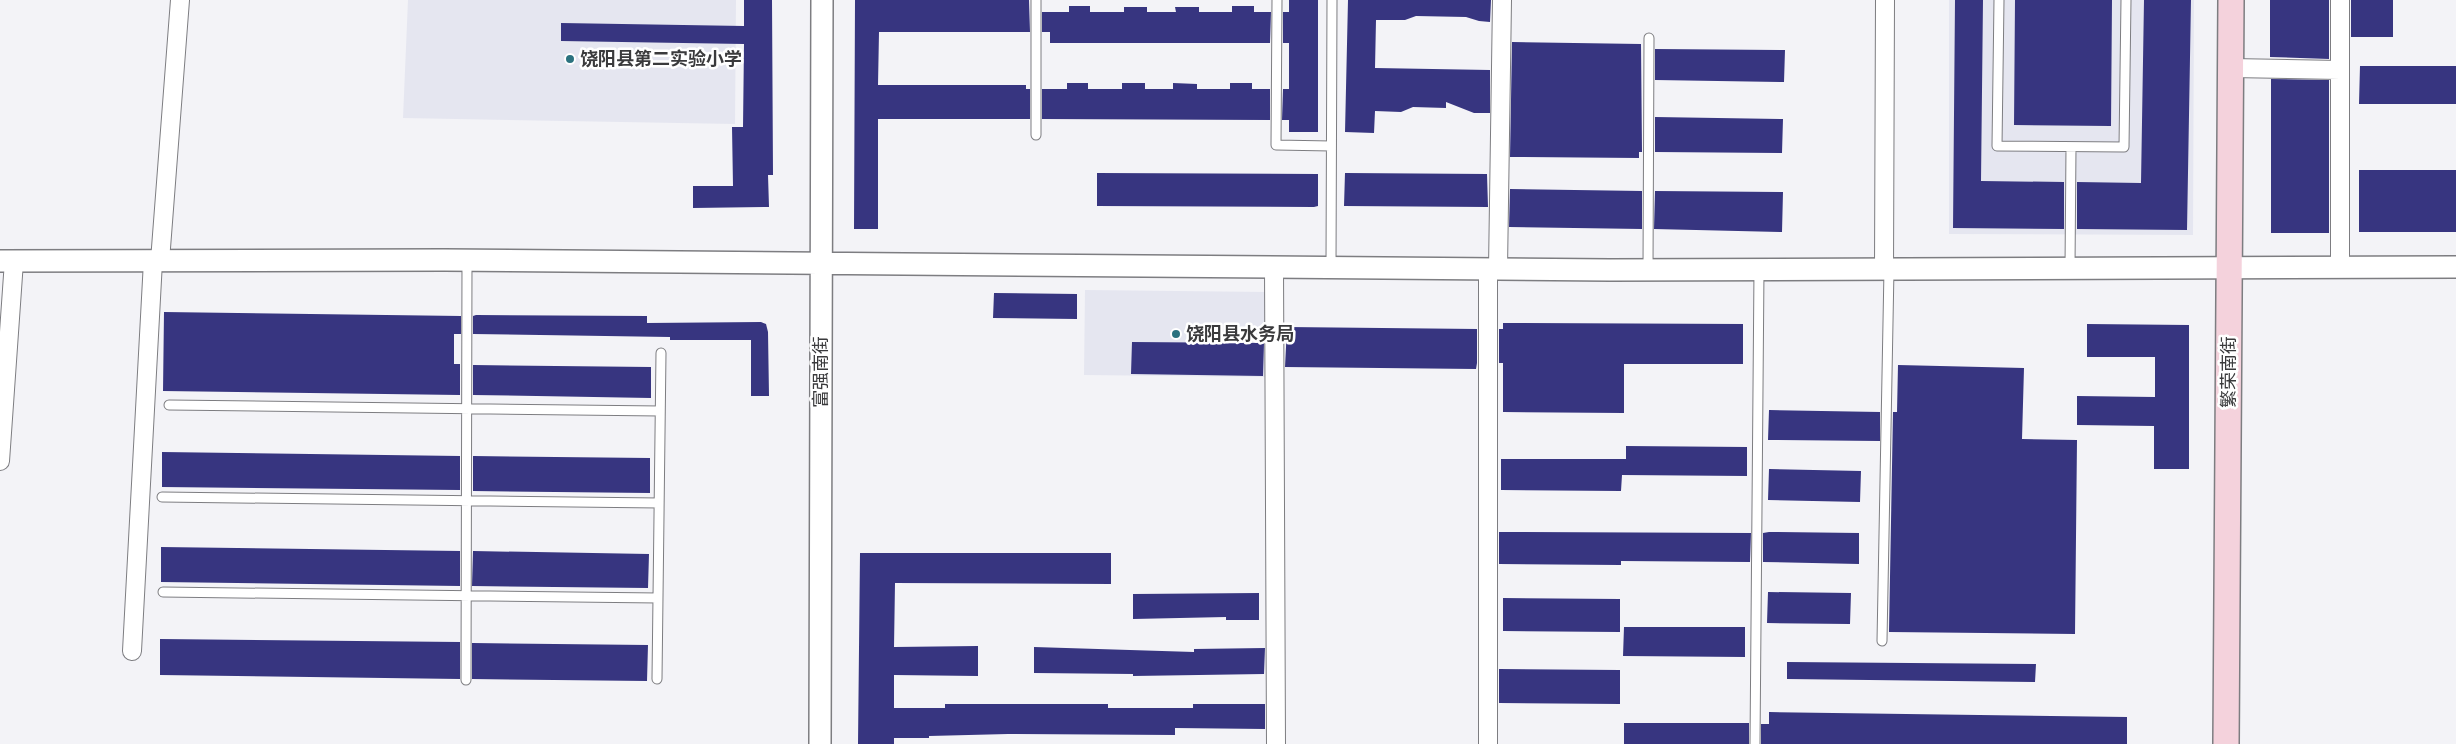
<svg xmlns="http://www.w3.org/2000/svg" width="2456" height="744" viewBox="0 0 2456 744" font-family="Karla,'Noto Sans SC',sans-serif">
  <rect width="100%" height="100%" fill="#f3f3f7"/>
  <path fill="#e5e6f0" d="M 408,0 L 736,0 L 735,124 L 403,118 Z
    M 1949,0 L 2194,0 L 2193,235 L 1949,234 Z
    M 1085,290 L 1267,292 L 1266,377 L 1084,375 Z"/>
  <path fill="#373580" d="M 744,0 L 772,0 L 773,175 L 768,175 L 769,207 L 693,208 L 693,186 L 733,186 L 732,127 L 743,127 L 744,44 L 561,41 L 561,23 L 744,26 Z
    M 855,0 L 1029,0 L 1030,32 L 879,32 L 878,85 L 1026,85 L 1026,89 L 1030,89 L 1030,119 L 878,119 L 878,229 L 854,229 Z
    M 1289,0 L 1318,0 L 1318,132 L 1289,132 L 1289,120 L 1282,120 L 1283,89 L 1289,89 L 1289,43 L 1283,43 L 1283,12 L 1289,12 Z
    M 1348,0 L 1491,0 L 1490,22 L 1479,21 L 1466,17 L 1416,16 L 1405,20 L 1376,20 L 1375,68 L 1490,70 L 1490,113 L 1474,113 L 1446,102 L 1446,108 L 1413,107 L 1401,112 L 1375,111 L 1374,133 L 1345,132 Z
    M 1955,0 L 1983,0 L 1981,181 L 2064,182 L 2064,229 L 1953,228 Z
    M 2015,0 L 2112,0 L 2111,126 L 2014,125 Z
    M 2144,0 L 2191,0 L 2187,230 L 2077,229 L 2077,182 L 2141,183 Z
    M 2270,0 L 2329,0 L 2329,59 L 2270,57 Z
    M 2351,0 L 2393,0 L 2393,37 L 2351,37 Z
    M 1069,6 L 1090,6 L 1090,12 L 1124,12 L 1124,7 L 1147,7 L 1147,12 L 1176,12 L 1175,7 L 1199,7 L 1199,12 L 1232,12 L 1232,6 L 1254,6 L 1254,12 L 1271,12 L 1270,43 L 1050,43 L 1050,32 L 1042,32 L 1042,12 L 1069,12 Z
    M 1512,42 L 1641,44 L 1642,152 L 1639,152 L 1639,158 L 1510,157 Z
    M 1655,49 L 1785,50 L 1784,82 L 1655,80 Z
    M 2360,66 L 2456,66 L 2456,104 L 2359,104 Z
    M 2271,79 L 2329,80 L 2329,233 L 2271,233 Z
    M 1067,83 L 1088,83 L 1088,89 L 1122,89 L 1122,83 L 1145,83 L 1145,89 L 1173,89 L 1173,83 L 1197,84 L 1197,89 L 1230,89 L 1230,83 L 1252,83 L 1252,89 L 1270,89 L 1270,120 L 1042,119 L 1042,89 L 1067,89 Z
    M 1655,117 L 1783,119 L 1782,153 L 1655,152 Z
    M 2359,170 L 2456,170 L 2456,232 L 2359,232 Z
    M 1097,173 L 1318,174 L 1318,206 L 1314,207 L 1097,206 Z
    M 1345,173 L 1487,174 L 1488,207 L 1344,206 Z
    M 1510,189 L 1642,191 L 1642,229 L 1509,227 Z
    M 1655,191 L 1783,192 L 1782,232 L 1654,229 Z
    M 994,293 L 1077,294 L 1077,319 L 993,318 Z
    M 164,312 L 461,316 L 461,334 L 454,334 L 454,364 L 460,364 L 460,395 L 163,391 Z
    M 476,315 L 647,316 L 647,323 L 761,322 L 766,324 L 768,332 L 769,396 L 751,396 L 751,340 L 670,340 L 670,337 L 473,334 L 473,316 Z
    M 1503,323 L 1743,324 L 1743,364 L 1624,364 L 1624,413 L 1503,412 L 1503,363 L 1499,363 L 1499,329 L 1503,329 Z
    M 2087,324 L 2189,325 L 2189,469 L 2154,469 L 2154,426 L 2077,425 L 2077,396 L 2155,397 L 2155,357 L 2087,357 Z
    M 1287,327 L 1477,329 L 1477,363 L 1476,369 L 1285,367 Z
    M 1132,342 L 1264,343 L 1263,376 L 1131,374 Z
    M 473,365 L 651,367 L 651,398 L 473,395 Z
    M 1898,365 L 2024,368 L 2022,439 L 2077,440 L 2075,634 L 1889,632 L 1893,412 L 1897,412 Z
    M 1769,410 L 1880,412 L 1880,441 L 1768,440 Z
    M 1626,446 L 1747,447 L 1747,476 L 1622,475 L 1621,491 L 1501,490 L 1501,459 L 1626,459 Z
    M 162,452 L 460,456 L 460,490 L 162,487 Z
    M 473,456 L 650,458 L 650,493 L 473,491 Z
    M 1769,469 L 1861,471 L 1860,502 L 1768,500 Z
    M 1499,532 L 1751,533 L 1750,562 L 1621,561 L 1621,565 L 1499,564 Z
    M 1769,532 L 1859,533 L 1859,564 L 1763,562 L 1763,533 Z
    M 161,547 L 460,551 L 460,586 L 161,582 Z
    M 473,551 L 649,554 L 648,588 L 472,586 Z
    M 860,553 L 1111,553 L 1111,584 L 895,583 L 894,647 L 978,646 L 978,676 L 894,675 L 894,708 L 945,708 L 945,704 L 1108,704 L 1108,708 L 1193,708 L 1193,704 L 1265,704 L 1265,729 L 1175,728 L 1175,735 L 1008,734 L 929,736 L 929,738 L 894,738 L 894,744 L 858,744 Z
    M 1768,592 L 1851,593 L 1850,624 L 1767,623 Z
    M 1259,593 L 1259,620 L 1226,620 L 1226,617 L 1133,619 L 1133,594 Z
    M 1503,598 L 1620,599 L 1620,632 L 1503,631 Z
    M 1624,627 L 1745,627 L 1745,657 L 1623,656 Z
    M 160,639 L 460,642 L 460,679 L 160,675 Z
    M 472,643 L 648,645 L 647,681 L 472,679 Z
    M 1034,647 L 1194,652 L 1194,649 L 1265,648 L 1264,674 L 1133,676 L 1133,674 L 1034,673 Z
    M 1787,662 L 2036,664 L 2035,682 L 1787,679 Z
    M 1499,669 L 1620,670 L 1620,704 L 1499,703 Z
    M 1769,712 L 2127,717 L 2127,744 L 1761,744 L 1761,724 L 1769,724 Z
    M 1624,723 L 1749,723 L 1749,744 L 1624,744 Z"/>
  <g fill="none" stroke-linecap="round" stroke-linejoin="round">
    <g stroke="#7d7d81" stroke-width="11">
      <path id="service" d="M 1036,0 L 1036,135
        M 1277,0 L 1276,145 L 1331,146
        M 1999,0 L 1997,146 L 2124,147 L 2126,0
        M 1331,267 L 1332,0
        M 2070,268 L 2071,147
        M 1648,270 L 1649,38
        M 169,405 L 660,411
        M 162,497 L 659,503
        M 163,592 L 658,598
        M 1882,641 L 1889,269
        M 657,679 L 661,353
        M 466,680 L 467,261
        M 1755,744 L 1759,270"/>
    </g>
    <g stroke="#7d7d81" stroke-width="20">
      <path id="minor" d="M 2231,68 L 2340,70
        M 160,261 L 180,0
        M 1274,267 L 1276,744
        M 2340,267 L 2340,0
        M 1498,269 L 1502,0
        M 1884,269 L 1885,0
        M 0,461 L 14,261
        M 132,651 L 153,261
        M 1488,744 L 1488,269"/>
    </g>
    <g stroke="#7d7d81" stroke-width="24">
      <path id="tertiary" d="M 0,261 L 444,260 L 1610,270 L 2456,267
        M 820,744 L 822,0"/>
    </g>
    <g stroke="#7d7d81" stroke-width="28">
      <path id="secondary" d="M 2226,744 L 2231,0"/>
    </g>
    <use href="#service" stroke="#fff" stroke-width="9"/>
    <use href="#minor" stroke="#fff" stroke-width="18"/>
    <use href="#tertiary" stroke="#fff" stroke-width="21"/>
    <use href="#secondary" stroke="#f4d2dc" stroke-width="25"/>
  </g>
  <g fill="#2b727f" stroke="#fff" stroke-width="2">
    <circle cx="570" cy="59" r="5"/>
    <circle cx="1176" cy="334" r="5"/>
  </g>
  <g text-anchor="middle" stroke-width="5" stroke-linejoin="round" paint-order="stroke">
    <g font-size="18" font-weight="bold" fill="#3a3a3c" stroke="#fff" text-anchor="start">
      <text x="580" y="65">饶阳县第二实验小学</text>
      <text x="1186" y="340">饶阳县水务局</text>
    </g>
    <g font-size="18" fill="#3a3a3c" stroke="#fff">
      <text transform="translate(821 372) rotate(-90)" y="6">富强南街</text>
      <text transform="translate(2229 372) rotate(-90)" y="6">繁荣南街</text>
    </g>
  </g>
</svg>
